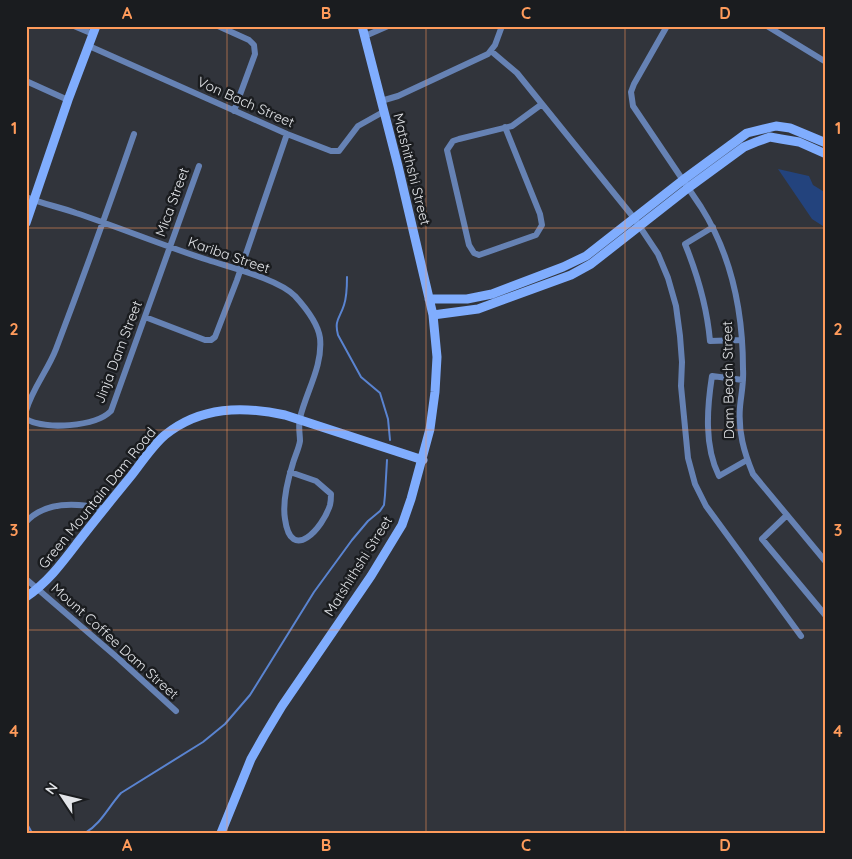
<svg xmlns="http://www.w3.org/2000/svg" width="852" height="859" viewBox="0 0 852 859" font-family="Quicksand,sans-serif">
  <rect width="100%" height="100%" fill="#31343b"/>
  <path fill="#23437d" d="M 778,169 L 809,176 L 813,185 L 826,193 L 826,228 L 812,219 Z"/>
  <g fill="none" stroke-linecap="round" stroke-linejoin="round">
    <path stroke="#5a84d1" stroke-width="2" d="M 347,277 C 347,286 347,296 344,305 C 340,318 334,320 338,335 L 361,377 L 380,393 L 388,419 L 390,440
      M 26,822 L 32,833
      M 85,833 C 101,824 109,806 121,793 L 203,742 L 225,724 L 250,695 L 314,592 L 352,540 L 368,521 L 380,511 L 384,505 L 385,495 L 387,460"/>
    <path stroke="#6682b4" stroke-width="6" d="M 74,26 L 93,34
      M 218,26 L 249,40 L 254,45 L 255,54 L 234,111
      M 667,26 L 634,84 L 631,92 L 633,106 L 701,207 C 732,256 743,312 743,369 C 744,382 741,395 740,407 C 738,432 744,452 753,474 L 826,562
      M 767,26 L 826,62
      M 365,36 L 388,26
      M 89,46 L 287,134 L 331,151 L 339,151 L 358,126 L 383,112
      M 491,51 L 517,73 L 634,218 L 658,254 L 668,278 L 676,306 L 680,336 L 682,362 L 681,386 L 688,458 L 695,484 L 706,506 L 801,636
      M 26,81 L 68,100
      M 381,101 L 398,96 L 488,54 L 495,45 L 502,26
      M 505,127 L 540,214 L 542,225 L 536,235 L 479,255 L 474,253 L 469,245 L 447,150 L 453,141 L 459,139 L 512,126 L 542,104
      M 26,197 C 42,204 60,207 76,213 C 121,228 164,246 208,260 C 232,268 278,279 295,296 C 305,307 318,323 320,338 C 323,366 306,392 300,418 C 298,426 300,434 300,441 C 299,448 295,456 293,463 C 288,479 282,501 285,519 C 291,564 323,528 330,505 C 331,501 331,497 331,494 L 316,481 L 290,472
      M 713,227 L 685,244 C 698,276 707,307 710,341 L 742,340
      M 145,317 L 205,340 L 211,340 L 215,337 L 237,280 L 287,134
      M 743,380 L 712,376 C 707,408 704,446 719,476 L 747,460
      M 26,411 C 32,389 48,370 56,349 C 83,278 109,206 134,134
      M 26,419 C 45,430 95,427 111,411 L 199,166
      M 787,515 L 762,539 L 826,616
      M 26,522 C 45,501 78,503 104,509
      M 26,579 L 119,659 L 176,711"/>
    <path stroke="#80adfe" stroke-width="9" d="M 26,223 L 68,100 L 96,26
      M 429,299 L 467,299 L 492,294 L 563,267 L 586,256 L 683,180 L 747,133 L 776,126 L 790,128 L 826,143
      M 433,315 L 478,309 L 571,275 L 591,264 L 688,188 L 744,147 L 756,142 L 770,137 L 781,139 L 799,142 L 826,154
      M 26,597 C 48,582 62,563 78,542 C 95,520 113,498 131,476 C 142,462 152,446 165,435 C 201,406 243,406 285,415 L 423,460
      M 221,833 L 251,759 L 264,736 L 282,706 L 371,576 L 402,525 L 411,499 L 430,429 L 435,392 L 437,357 L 433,315 L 398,166 L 362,26"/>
  </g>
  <path fill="none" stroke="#ff9b5b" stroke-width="1" stroke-opacity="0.55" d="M 227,26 L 227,833M 426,26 L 426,833M 625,26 L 625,833M 26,228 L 826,228M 26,430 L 826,430M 26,630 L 826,630"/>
  <g text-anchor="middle" stroke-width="5" stroke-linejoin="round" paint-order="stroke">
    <g font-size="14" fill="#e3e5e9" stroke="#1a1c1f">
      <text transform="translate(246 102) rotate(24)" y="5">Von Bach Street</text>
      <text transform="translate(412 169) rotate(76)" y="5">Matshithshi Street</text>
      <text transform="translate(172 202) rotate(-70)" y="5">Mica Street</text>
      <text transform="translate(229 255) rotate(19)" y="5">Kariba Street</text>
      <text transform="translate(118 352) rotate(-69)" y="5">Jinja Dam Street</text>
      <text transform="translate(728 380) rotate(-91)" y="5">Dam Beach Street</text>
      <text transform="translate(97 498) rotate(-51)" y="5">Green Mountain Dam Road</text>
      <text transform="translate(358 566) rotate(-58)" y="5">Matshithshi Street</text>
      <text transform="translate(115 641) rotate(42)" y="5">Mount Coffee Dam Street</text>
    </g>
  </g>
  <rect width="852" height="859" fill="none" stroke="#1a1c1f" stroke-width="55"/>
  <g transform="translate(62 796) rotate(305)" stroke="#1a1c1f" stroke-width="4" paint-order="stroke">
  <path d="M0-4L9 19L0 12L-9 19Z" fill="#e3e5e9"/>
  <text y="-8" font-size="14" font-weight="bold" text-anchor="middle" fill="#e3e5e9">N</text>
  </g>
  <rect x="28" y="28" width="796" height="804" fill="none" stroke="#ff9b5b" stroke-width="2"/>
  <g font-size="16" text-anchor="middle" font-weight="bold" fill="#ff9b5b">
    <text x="127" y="19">A</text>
    <text x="326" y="19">B</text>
    <text x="526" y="19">C</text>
    <text x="725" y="19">D</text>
    <text x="14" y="134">1</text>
    <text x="838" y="134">1</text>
    <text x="14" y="335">2</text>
    <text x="838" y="335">2</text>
    <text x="14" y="536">3</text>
    <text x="838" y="536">3</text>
    <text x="14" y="737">4</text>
    <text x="838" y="737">4</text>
    <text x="127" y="851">A</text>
    <text x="326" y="851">B</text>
    <text x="526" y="851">C</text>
    <text x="725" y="851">D</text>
  </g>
</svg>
